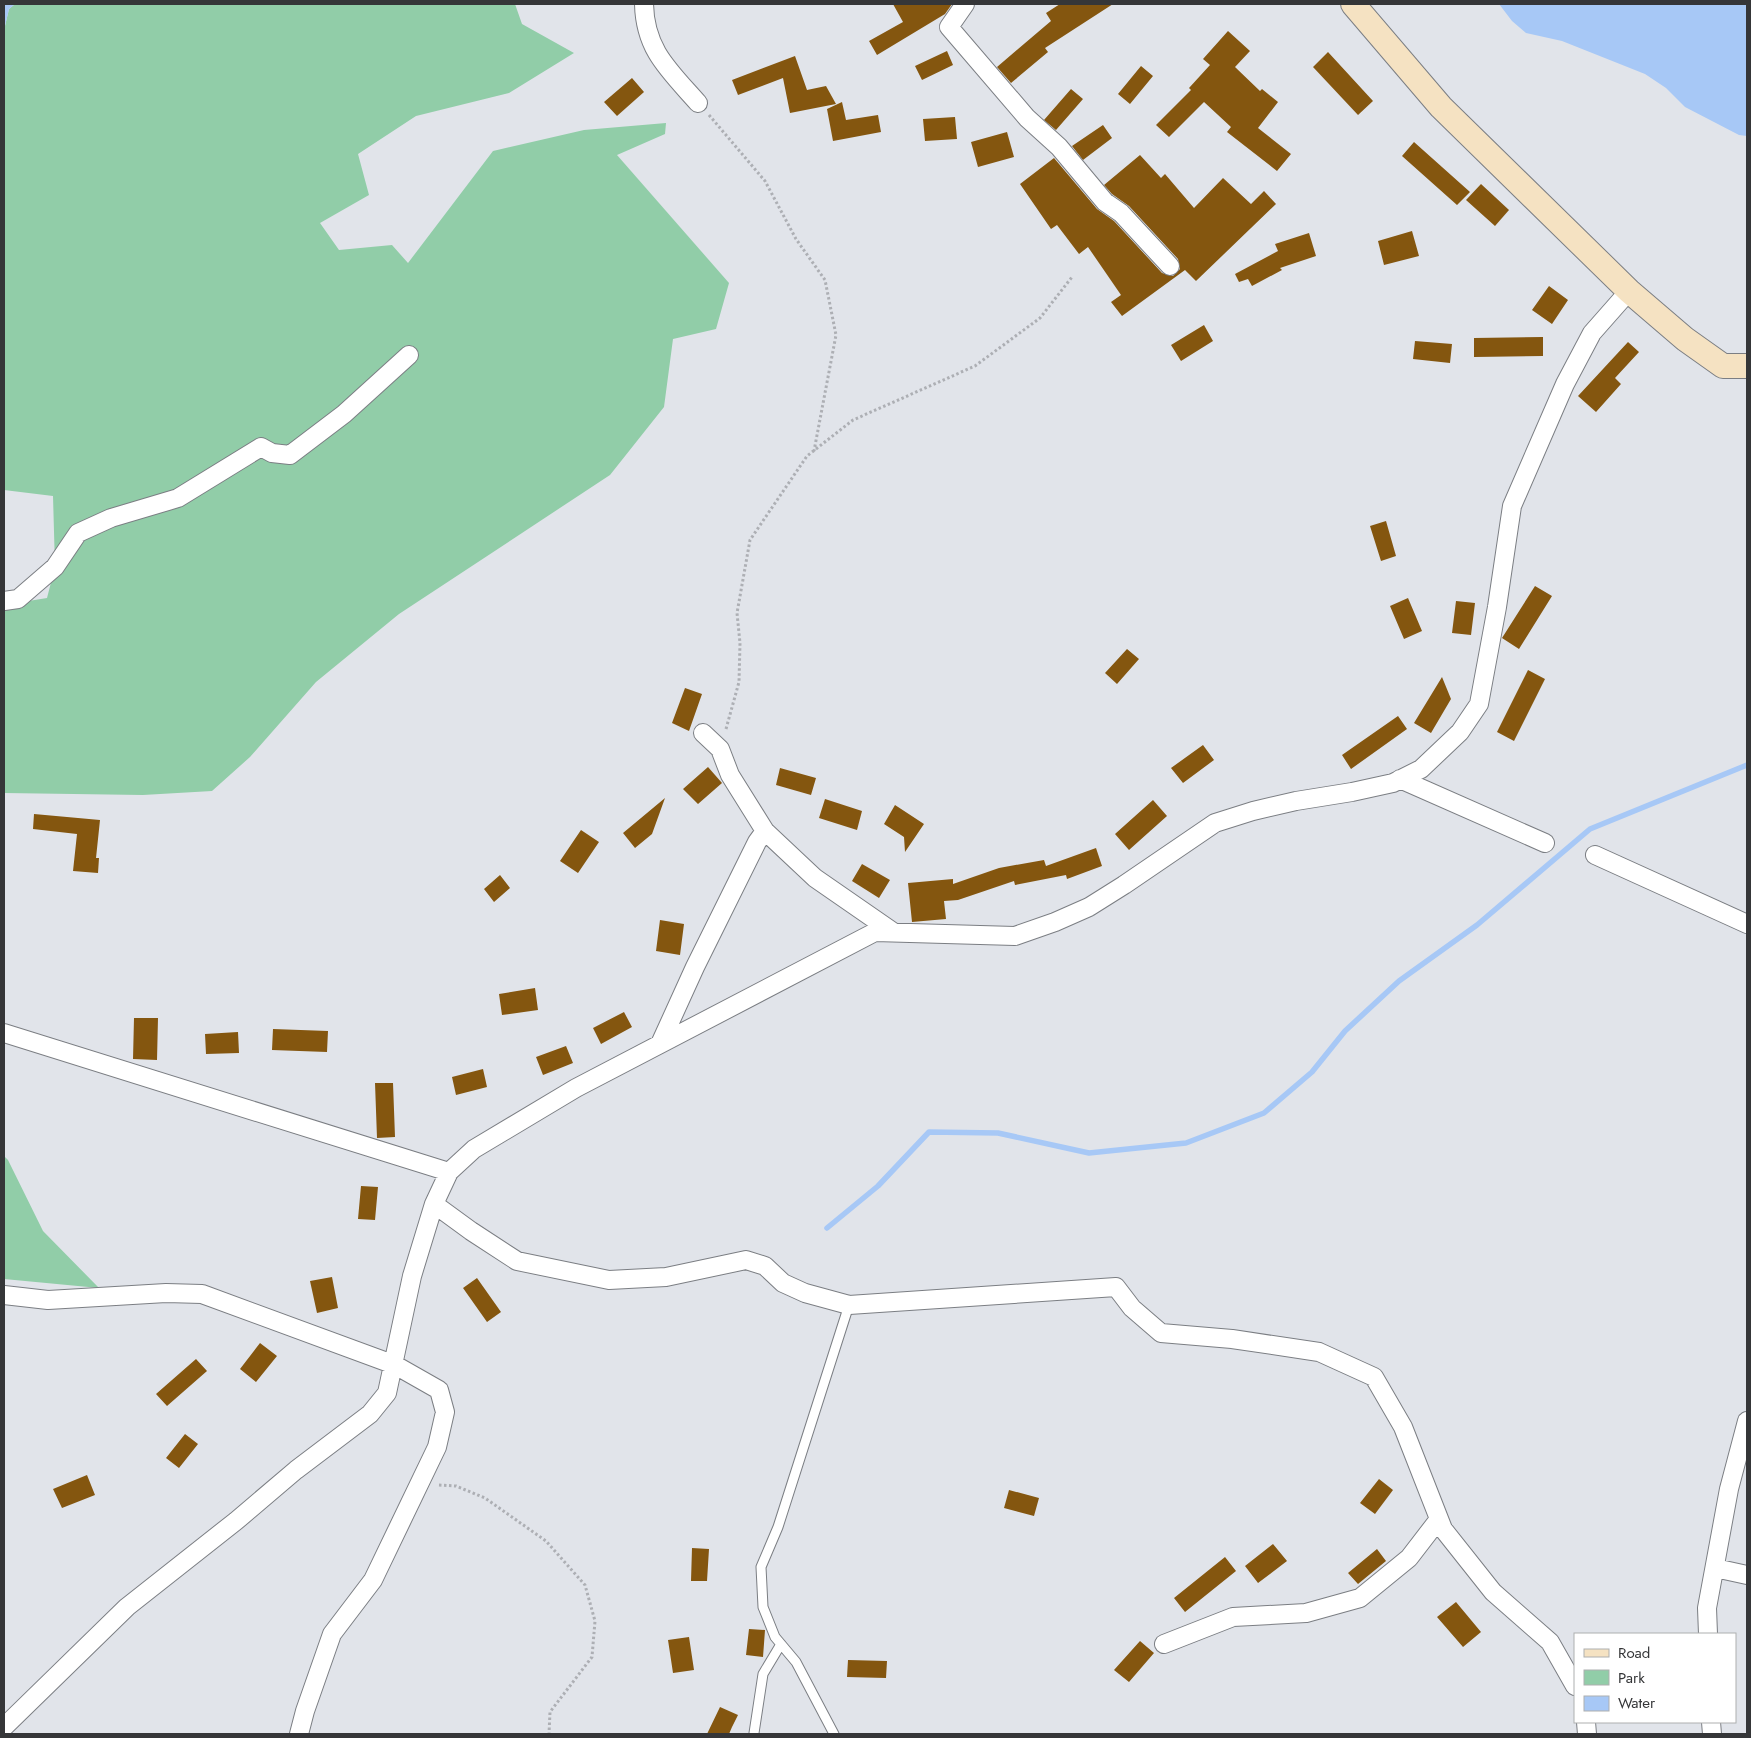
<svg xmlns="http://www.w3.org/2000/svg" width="1751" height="1738" viewBox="0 0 1751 1738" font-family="Jost,sans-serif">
  <rect width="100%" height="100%" fill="#e1e4ea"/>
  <path fill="#91cda8" d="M 15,4 L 515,4 L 522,24 L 574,53 L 509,93 L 416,116 L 358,154 L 369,195 L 320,223 L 339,250 L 392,245 L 408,263 L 493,151 L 584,130 L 666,123 L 665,134 L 617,155 L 729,283 L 716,329 L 673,339 L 664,407 L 610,475 L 399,614 L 316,682 L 250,757 L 212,791 L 143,795 L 4,793 L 4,605 L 47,598 L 55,567 L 53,496 L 4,490 L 4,30 L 9,9 Z
    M 4,1156 L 8,1160 L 43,1231 L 99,1288 L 4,1279 Z"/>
  <path fill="#a7c8f6" d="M 4,4 L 15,4 L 9,9 L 4,30 Z
    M 1499,4 L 1747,4 L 1747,136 L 1739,135 L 1685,107 L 1666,88 L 1645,74 L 1562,41 L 1526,33 L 1512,21 Z"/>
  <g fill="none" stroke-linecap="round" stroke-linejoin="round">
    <path stroke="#a7c8f6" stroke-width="5.5" d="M 827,1228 L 878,1186 L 929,1132 L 998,1133 L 1089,1153 L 1186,1143 L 1264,1113 L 1312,1072 L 1345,1031 L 1399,981 L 1477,925 L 1590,829 L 1747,765"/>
  </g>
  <path fill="#84560f" d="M 893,4 L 952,4 L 945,14 L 877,55 L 869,41 L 903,22 Z
    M 1060,4 L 1113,4 L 1045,48 L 1048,52 L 1011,83 L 997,67 L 1051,21 L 1046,13 Z
    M 1228,31 L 1250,51 L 1235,67 L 1260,91 L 1262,89 L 1278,102 L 1258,128 L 1291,154 L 1277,171 L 1227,132 L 1231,127 L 1204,102 L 1169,137 L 1156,125 L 1191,90 L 1189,88 L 1210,65 L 1203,59 Z
    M 947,51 L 953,65 L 922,80 L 915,66 Z
    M 1328,52 L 1373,101 L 1358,115 L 1313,67 Z
    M 795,56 L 807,90 L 826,86 L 836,104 L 790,113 L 783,78 L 738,95 L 732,80 Z
    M 1141,66 L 1153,76 L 1130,104 L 1118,94 Z
    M 632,78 L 644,92 L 617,116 L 604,102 Z
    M 1071,89 L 1083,99 L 1056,130 L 1044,120 Z
    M 842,102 L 846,120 L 878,115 L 881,132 L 833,141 L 827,109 Z
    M 955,117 L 957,139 L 925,141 L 923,119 Z
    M 1103,125 L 1112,138 L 1083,160 L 1072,146 Z
    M 1007,132 L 1014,157 L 978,167 L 971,142 Z
    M 1414,142 L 1470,192 L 1457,205 L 1402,156 Z
    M 1140,155 L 1161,178 L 1165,174 L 1194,208 L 1223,178 L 1251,204 L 1264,191 L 1276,204 L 1196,281 L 1185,270 L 1122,316 L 1111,302 L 1121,295 L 1088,247 L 1079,254 L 1057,225 L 1051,229 L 1020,184 L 1054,158 L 1097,209 L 1114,221 L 1162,273 L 1173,276 L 1180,269 L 1178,259 L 1129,206 L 1112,194 L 1104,185 Z
    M 1481,184 L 1509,210 L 1495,226 L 1466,200 Z
    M 1412,231 L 1419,256 L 1384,265 L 1378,241 Z
    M 1309,233 L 1316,256 L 1280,268 L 1282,270 L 1252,286 L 1248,279 L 1239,282 L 1235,274 L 1278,251 L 1275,244 Z
    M 1549,286 L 1568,300 L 1552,324 L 1532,310 Z
    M 1204,325 L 1213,341 L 1181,361 L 1171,345 Z
    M 1543,337 L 1543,356 L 1474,357 L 1474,338 Z
    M 1415,341 L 1452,344 L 1450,363 L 1413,359 Z
    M 1628,342 L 1639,352 L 1615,378 L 1621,384 L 1596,412 L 1578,396 Z
    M 1386,521 L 1396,556 L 1381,561 L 1370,526 Z
    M 1535,586 L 1552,596 L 1519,649 L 1502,638 Z
    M 1408,598 L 1422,631 L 1404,639 L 1390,606 Z
    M 1456,601 L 1475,603 L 1471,635 L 1452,633 Z
    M 1127,649 L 1139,659 L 1117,684 L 1105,673 Z
    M 1528,670 L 1545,679 L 1514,741 L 1497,732 Z
    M 1442,677 L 1451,699 L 1431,733 L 1414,723 Z
    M 685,688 L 702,694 L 689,731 L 672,723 Z
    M 1398,716 L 1407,729 L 1351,769 L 1342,755 Z
    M 1203,745 L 1214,760 L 1183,783 L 1171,768 Z
    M 708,767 L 722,783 L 698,804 L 683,789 Z
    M 780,768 L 816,778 L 811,795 L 776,785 Z
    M 665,798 L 652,834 L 635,848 L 623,833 Z
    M 825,799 L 862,811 L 857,830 L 819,818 Z
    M 1153,800 L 1167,816 L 1129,850 L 1115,834 Z
    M 895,805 L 924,824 L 905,852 L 904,837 L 884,824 Z
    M 34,814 L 100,820 L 96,858 L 99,858 L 98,873 L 73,871 L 77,834 L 33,829 Z
    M 581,830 L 599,842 L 578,873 L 560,861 Z
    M 1096,848 L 1102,866 L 1067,879 L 1066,875 L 1015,885 L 1014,881 L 958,900 L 944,901 L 946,919 L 912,922 L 908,883 L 953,879 L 953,884 L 999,868 L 1044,860 L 1046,866 Z
    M 862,864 L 890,880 L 879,898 L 852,881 Z
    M 500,875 L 510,888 L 494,902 L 484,889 Z
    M 660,920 L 684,924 L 680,955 L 656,951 Z
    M 535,988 L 538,1010 L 502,1015 L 499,994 Z
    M 624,1012 L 632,1027 L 601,1044 L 593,1028 Z
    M 134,1018 L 158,1018 L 157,1060 L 133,1059 Z
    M 273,1029 L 328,1031 L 327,1052 L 272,1050 Z
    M 238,1032 L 239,1053 L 206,1054 L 205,1034 Z
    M 566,1046 L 573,1063 L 543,1075 L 536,1057 Z
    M 483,1069 L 487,1087 L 456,1095 L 452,1077 Z
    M 375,1083 L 393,1083 L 395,1137 L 377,1138 Z
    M 361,1186 L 378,1187 L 375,1220 L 358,1219 Z
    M 332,1277 L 338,1308 L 317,1313 L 310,1281 Z
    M 477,1278 L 501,1312 L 487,1322 L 463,1288 Z
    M 260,1343 L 277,1356 L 256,1382 L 240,1369 Z
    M 196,1359 L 207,1371 L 167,1406 L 156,1394 Z
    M 185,1434 L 198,1444 L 179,1468 L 166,1458 Z
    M 87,1475 L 95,1495 L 62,1508 L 53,1489 Z
    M 1379,1479 L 1393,1490 L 1375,1514 L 1360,1503 Z
    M 1009,1490 L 1039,1498 L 1034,1516 L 1004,1508 Z
    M 1273,1544 L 1287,1561 L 1258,1583 L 1245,1566 Z
    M 692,1548 L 709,1549 L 707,1581 L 691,1581 Z
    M 1377,1549 L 1386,1561 L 1358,1584 L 1348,1573 Z
    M 1225,1557 L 1236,1571 L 1185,1612 L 1174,1598 Z
    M 1456,1602 L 1481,1632 L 1463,1647 L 1437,1617 Z
    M 749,1629 L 765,1630 L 763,1657 L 746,1655 Z
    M 689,1637 L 694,1670 L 673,1673 L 668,1640 Z
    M 1140,1641 L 1154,1653 L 1129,1682 L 1114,1670 Z
    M 848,1660 L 887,1661 L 886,1678 L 847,1677 Z
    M 720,1707 L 738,1715 L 732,1727 L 729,1734 L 707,1734 Z"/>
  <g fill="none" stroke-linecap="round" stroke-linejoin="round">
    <g stroke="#7b7e83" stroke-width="11">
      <path id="lane" d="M 754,1733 L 763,1674 L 781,1644
        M 834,1734 L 796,1662 L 775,1637 L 763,1607 L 761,1567 L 778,1527 L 849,1305"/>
    </g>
    <g stroke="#7b7e83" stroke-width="20">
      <path id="street" d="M 644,4 C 645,50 669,70 698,103
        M 965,4 L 949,27 L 1027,118 L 1059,147 L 1105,202 L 1121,213 L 1170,266
        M 4,601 L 18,599 L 55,567 L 78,533 L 111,518 L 178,498 L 261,447 L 272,453 L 290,455 L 344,414 L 409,355
        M 703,733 L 720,749 L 730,775 L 765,831 L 815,878 L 893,932
        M 1400,779 L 1545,843
        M 1595,855 L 1747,924
        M 4,1033 L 449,1172
        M 660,1044 L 695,967 L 757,842 L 765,831
        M 434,1204 L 471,1231 L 517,1261 L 609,1280 L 666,1277 L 746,1260 L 765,1266 L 783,1283 L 805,1293 L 849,1305 L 1116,1287 L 1132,1308 L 1161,1333 L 1232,1339 L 1319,1352 L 1374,1377 L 1403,1427 L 1443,1529 L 1493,1592 L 1550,1642 L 1575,1686
        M 4,1295 L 48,1300 L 166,1293 L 202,1294 L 395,1365 L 439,1390 L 445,1412 L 437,1447 L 373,1580 L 332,1634 L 305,1711 L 299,1734
        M 1715,1568 L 1747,1575
        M 1708,1634 L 1707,1608 L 1729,1489 L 1747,1421
        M 1164,1644 L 1233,1617 L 1306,1613 L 1360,1598 L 1409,1558 L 1439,1519
        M 1586,1722 L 1587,1734
        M 1711,1722 L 1712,1734
        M 4,1727 L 127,1607 L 236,1521 L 296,1470 L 370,1414 L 387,1393 L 412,1276 L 434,1204 L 449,1172 L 474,1149 L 576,1088 L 875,932 L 1015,936 L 1055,922 L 1089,907 L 1124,885 L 1215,823 L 1253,811 L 1296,801 L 1352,792 L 1393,783 L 1421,769 L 1460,732 L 1479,704 L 1497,607 L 1512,506 L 1565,384 L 1592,333 L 1629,291"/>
    </g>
    <g stroke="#7b7e83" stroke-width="26">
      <path id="secondary" d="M 1353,4 L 1441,107 L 1629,291 L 1685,339 L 1723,366 L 1747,366"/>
    </g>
    <path stroke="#adafb4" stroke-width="3" stroke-dasharray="2.5 2.5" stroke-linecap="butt" d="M 709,115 L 765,181 L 796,239 L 825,280 L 836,335 L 814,451
      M 726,729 L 739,682 L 740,643 L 737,613 L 750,540 L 807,456 L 853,420 L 975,366 L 1040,318 L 1072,277
      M 439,1485 L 456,1486 L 485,1498 L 546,1541 L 585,1585 L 595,1621 L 592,1657 L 550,1712 L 549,1734"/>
    <use href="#lane" stroke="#fff" stroke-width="9"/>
    <use href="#street" stroke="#fff" stroke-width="18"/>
    <use href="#secondary" stroke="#f5e2c2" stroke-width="24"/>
  </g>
  <rect width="1751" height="1738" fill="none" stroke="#353638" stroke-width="10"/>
  <rect x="1574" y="1633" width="162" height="90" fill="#ffffff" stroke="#aeafaf"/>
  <rect x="1584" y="1649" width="25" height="8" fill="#f5e2c2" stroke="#aeafaf"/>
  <text x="1618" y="1658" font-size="15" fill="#353638">Road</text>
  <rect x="1584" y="1670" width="25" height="15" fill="#91cda8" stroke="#aeafaf"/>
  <text x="1618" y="1683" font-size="15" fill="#353638">Park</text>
  <rect x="1584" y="1696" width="25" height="15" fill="#a7c8f6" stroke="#aeafaf"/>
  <text x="1618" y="1708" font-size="15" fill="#353638">Water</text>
</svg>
